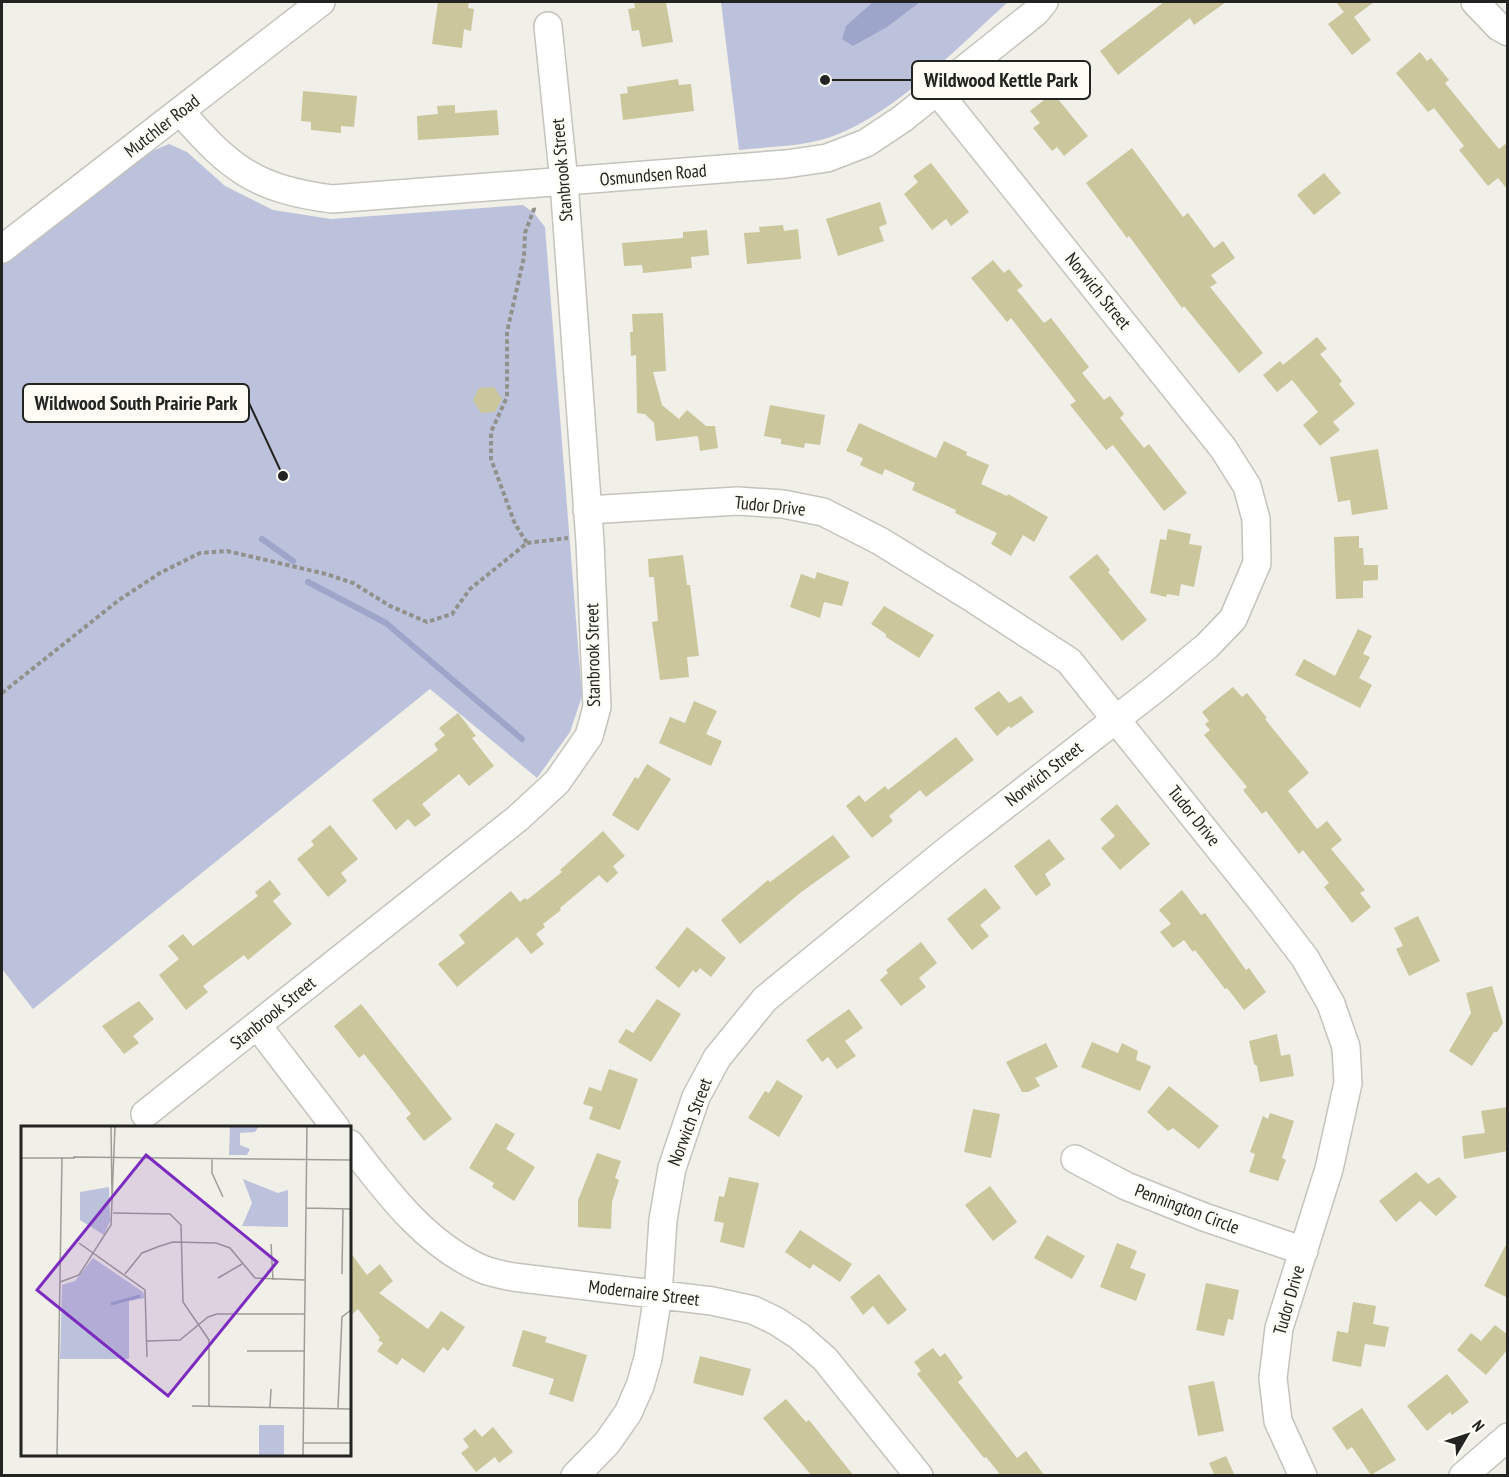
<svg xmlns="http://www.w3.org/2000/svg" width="1509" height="1477" viewBox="0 0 1509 1477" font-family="'PT Sans Narrow',sans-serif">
  <rect width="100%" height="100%" fill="#f0efe8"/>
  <path fill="#bcc2db" d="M 721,2 L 1008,2 C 955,49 883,128 812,142 C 788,147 763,147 739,150 Z
    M 169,144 L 187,152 L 225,186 L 273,210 L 331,219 L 523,205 L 534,213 L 545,227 L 582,696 L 570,732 L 537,778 L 430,689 L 33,1009 L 2,969 L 2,263 L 143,155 Z"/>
  <path fill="#9da5cb" d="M 873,2 L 920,2 L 887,27 L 853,46 L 842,39 L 846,26 Z"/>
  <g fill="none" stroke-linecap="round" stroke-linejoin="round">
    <path stroke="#9da5cb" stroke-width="6" d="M 262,539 L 293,561
      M 308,582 L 386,623 L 522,739"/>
  </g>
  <path fill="#cbc69c" d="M 438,2 L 469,2 L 468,8 L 474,9 L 471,31 L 464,29 L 462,48 L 432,44 Z
    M 634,2 L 666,2 L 673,42 L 642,47 L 639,30 L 632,31 L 628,9 L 635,8 Z
    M 1164,2 L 1226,2 L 1194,25 L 1190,18 L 1118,75 L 1100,51 Z
    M 1336,2 L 1374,2 L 1354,17 L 1371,40 L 1352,55 L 1328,24 L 1344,12 Z
    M 1420,52 L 1427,61 L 1431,58 L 1449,80 L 1445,83 L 1499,149 L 1508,142 L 1508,190 L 1498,178 L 1488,186 L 1459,150 L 1464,146 L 1434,108 L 1428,112 L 1396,73 Z
    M 678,79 L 679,85 L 691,84 L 694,111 L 623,120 L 620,94 L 628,93 L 627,87 Z
    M 303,91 L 357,96 L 354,127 L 341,126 L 341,133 L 311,130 L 311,122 L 301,121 Z
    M 1053,93 L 1088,136 L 1064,156 L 1057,147 L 1052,151 L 1033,128 L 1040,123 L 1030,111 Z
    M 455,105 L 455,113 L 497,110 L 499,135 L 418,140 L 417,116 L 438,114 L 437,106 Z
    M 1132,148 L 1183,217 L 1188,213 L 1214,248 L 1223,241 L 1235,258 L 1211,275 L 1217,283 L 1210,287 L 1263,353 L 1239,373 L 1184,306 L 1182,308 L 1129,236 L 1127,238 L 1086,183 Z
    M 931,163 L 969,212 L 951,226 L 946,219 L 932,230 L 904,194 L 918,182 L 913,176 Z
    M 1324,173 L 1341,193 L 1314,215 L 1297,195 Z
    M 880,202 L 887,224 L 879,227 L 884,241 L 838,256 L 826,219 Z
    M 783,225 L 784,231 L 798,229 L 801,259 L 747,264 L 744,233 L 760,232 L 759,227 Z
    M 707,230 L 709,255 L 691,257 L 692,268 L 643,273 L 642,265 L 624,266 L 622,243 L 683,238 L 683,232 Z
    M 993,260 L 1004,273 L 1009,269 L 1023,286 L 1017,290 L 1044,323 L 1051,318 L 1089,367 L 1082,373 L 1104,400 L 1110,396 L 1124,414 L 1120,418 L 1144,448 L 1149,444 L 1187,493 L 1164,511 L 1113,445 L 1106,450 L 1070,405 L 1076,401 L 1011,318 L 1007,322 L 971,278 Z
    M 663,313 L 666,371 L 653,372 L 662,405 L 679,419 L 687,410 L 706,426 L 715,426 L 718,448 L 700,451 L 698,436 L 656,441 L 654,423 L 645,414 L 637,413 L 636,355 L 631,356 L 630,332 L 633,332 L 632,314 Z
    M 1317,337 L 1327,349 L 1320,354 L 1342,381 L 1339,384 L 1355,404 L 1333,422 L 1340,430 L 1320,446 L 1303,425 L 1318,412 L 1292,380 L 1277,392 L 1263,375 L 1280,361 L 1283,365 Z
    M 494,387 L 502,399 L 495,412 L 481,413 L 473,400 L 479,388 Z
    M 770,405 L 825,415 L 820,445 L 805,443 L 804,448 L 781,444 L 781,439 L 764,436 Z
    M 859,423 L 936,458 L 944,441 L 967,452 L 966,455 L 989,465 L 981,484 L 1007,496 L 1008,494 L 1048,517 L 1034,542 L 1023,535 L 1011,556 L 991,544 L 997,533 L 955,513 L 956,510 L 912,490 L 915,483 L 885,469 L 882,475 L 860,465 L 863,458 L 846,451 Z
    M 1378,449 L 1388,509 L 1352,515 L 1350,500 L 1338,502 L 1330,457 Z
    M 1168,529 L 1191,534 L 1189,544 L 1202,546 L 1194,587 L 1181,584 L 1179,596 L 1167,594 L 1166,597 L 1150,593 L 1160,539 L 1166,540 Z
    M 1359,536 L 1359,548 L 1363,548 L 1364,565 L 1378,565 L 1378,580 L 1363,581 L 1363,598 L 1336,599 L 1334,537 Z
    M 1097,554 L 1110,570 L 1108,572 L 1147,620 L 1122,641 L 1069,577 Z
    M 683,555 L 687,585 L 690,585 L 699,656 L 687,657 L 689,677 L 660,680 L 652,622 L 658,621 L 654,577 L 649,577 L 648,559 Z
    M 817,572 L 849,582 L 842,606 L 824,602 L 820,618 L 790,607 L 801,574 L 815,579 Z
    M 884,606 L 934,635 L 919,658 L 886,637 L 886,634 L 871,624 Z
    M 1358,629 L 1372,636 L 1363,654 L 1370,657 L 1359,678 L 1372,685 L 1360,708 L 1295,675 L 1304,659 L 1335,676 Z
    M 1233,687 L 1242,697 L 1247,693 L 1267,718 L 1265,719 L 1309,773 L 1288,791 L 1317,829 L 1327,821 L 1342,840 L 1331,849 L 1365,890 L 1360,893 L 1371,907 L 1352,923 L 1324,887 L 1329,883 L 1303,850 L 1299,854 L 1266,811 L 1262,814 L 1243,790 L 1247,787 L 1204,735 L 1210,730 L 1205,724 L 1209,721 L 1202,712 Z
    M 999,691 L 1009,703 L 1021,696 L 1034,712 L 1011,728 L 1009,726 L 997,736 L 974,708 Z
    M 694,701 L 717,711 L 706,734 L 722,741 L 711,766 L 659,743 L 670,717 L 685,723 Z
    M 458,713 L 476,736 L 472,738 L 494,766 L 469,786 L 459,774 L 422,804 L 431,815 L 415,827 L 408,819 L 396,830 L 372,800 L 438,750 L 434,744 L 445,735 L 439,728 Z
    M 956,737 L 974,760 L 926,797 L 920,790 L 889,816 L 893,821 L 872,838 L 846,806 L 859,795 L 865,802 L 885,786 L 888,790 Z
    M 647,764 L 671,779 L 638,831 L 612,815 L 635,777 L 638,779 Z
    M 1117,804 L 1150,844 L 1120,870 L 1101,848 L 1115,836 L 1100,819 Z
    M 330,825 L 358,859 L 341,873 L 347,881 L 328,897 L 297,859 L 314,845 L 311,841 Z
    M 603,831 L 625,856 L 613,866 L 618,873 L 607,883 L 599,875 L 560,908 L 561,910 L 543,924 L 545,927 L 536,934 L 544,944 L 531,954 L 517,937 L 457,987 L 438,964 L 465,943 L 459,935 L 511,891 L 520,902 L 525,898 L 527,900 L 562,872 L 560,870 Z
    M 833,835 L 850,857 L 800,893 L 740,944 L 721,920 L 768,880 L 770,882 Z
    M 1049,839 L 1065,859 L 1045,874 L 1051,885 L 1036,896 L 1014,866 Z
    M 270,880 L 281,894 L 273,901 L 292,924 L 248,960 L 244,955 L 203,986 L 208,992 L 186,1010 L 159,975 L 179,959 L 168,946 L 183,934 L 193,946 L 258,896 L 255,892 Z
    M 985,888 L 1001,908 L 980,925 L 989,936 L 972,950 L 947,919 Z
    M 1182,890 L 1201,915 L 1205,913 L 1246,970 L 1249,968 L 1266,992 L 1244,1010 L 1227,988 L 1225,989 L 1195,950 L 1193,952 L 1184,940 L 1173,948 L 1160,932 L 1171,924 L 1159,910 Z
    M 1418,916 L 1440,961 L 1409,976 L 1396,949 L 1403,946 L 1394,928 Z
    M 687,927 L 726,958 L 711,977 L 700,968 L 696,973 L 693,970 L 679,988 L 655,968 Z
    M 921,942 L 937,963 L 919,978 L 926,987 L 901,1006 L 880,980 L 888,973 L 886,970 Z
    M 1492,986 L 1503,1023 L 1497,1032 L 1494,1032 L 1472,1066 L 1449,1051 L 1471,1013 L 1466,993 Z
    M 657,999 L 681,1014 L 651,1062 L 618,1042 L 626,1029 L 633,1033 Z
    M 139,1001 L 154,1019 L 133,1036 L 139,1043 L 124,1054 L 102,1026 Z
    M 361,1004 L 452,1119 L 424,1141 L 406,1118 L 411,1114 L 391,1088 L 364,1054 L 359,1058 L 334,1026 Z
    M 849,1009 L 863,1028 L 845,1041 L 856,1056 L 837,1069 L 828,1057 L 822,1062 L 806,1040 Z
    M 1277,1034 L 1281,1056 L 1290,1054 L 1294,1076 L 1260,1082 L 1257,1066 L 1254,1064 L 1249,1041 Z
    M 1092,1042 L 1118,1053 L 1122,1043 L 1138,1051 L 1136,1060 L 1151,1066 L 1140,1091 L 1081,1067 Z
    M 1046,1043 L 1058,1067 L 1035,1078 L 1040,1086 L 1028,1092 L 1022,1092 L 1006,1062 Z
    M 609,1069 L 638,1079 L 620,1130 L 589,1119 L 593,1107 L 583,1104 L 589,1087 L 601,1091 Z
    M 777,1080 L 803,1096 L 779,1137 L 748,1118 L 765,1091 L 769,1093 Z
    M 1169,1086 L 1219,1126 L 1199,1149 L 1173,1128 L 1168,1131 L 1147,1112 Z
    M 1508,1107 L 1508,1151 L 1464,1159 L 1462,1136 L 1485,1133 L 1481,1111 Z
    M 973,1109 L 1000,1114 L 991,1158 L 964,1152 Z
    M 1270,1113 L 1294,1121 L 1282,1158 L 1286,1160 L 1278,1181 L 1249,1172 L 1255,1154 L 1250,1152 L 1263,1116 L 1268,1119 Z
    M 496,1123 L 515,1134 L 506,1149 L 535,1167 L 514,1201 L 492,1187 L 494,1183 L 469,1168 Z
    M 597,1153 L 621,1161 L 615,1178 L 619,1180 L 612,1202 L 611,1229 L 578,1227 L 578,1200 Z
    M 1416,1172 L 1428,1184 L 1439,1177 L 1457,1197 L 1436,1216 L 1420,1201 L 1396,1222 L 1379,1201 Z
    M 729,1177 L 759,1183 L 744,1248 L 720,1242 L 724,1223 L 714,1221 L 719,1196 L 724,1197 Z
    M 990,1186 L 1017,1222 L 993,1241 L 965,1205 Z
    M 800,1230 L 852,1264 L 840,1282 L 813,1264 L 810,1269 L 785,1252 Z
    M 1047,1235 L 1085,1256 L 1072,1279 L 1034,1258 Z
    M 1508,1241 L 1508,1298 L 1484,1286 Z
    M 1117,1243 L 1137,1251 L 1130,1268 L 1146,1274 L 1136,1301 L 1100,1287 Z
    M 350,1252 L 367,1275 L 380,1264 L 393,1281 L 379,1293 L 428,1329 L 441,1311 L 465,1327 L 448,1351 L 443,1347 L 424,1373 L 402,1358 L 397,1365 L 377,1351 L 383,1343 L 378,1340 L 380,1338 L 358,1309 L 350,1316 Z
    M 879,1274 L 907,1310 L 888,1325 L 873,1306 L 863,1315 L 850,1297 Z
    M 1206,1283 L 1239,1290 L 1233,1320 L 1228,1319 L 1224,1336 L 1196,1330 Z
    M 1353,1302 L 1376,1306 L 1373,1324 L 1389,1327 L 1385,1347 L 1365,1344 L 1361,1367 L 1332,1361 L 1337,1331 L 1348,1333 Z
    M 1495,1325 L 1508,1335 L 1508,1349 L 1486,1375 L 1457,1350 L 1471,1333 L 1481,1341 Z
    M 523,1330 L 547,1337 L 545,1342 L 587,1355 L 573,1402 L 549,1394 L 554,1379 L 512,1366 Z
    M 933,1348 L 940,1357 L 945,1353 L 963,1378 L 958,1382 L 1017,1458 L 1026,1451 L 1045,1476 L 996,1476 L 999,1473 L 986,1457 L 984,1458 L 917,1374 L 921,1371 L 914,1362 Z
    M 700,1356 L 751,1369 L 743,1396 L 693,1383 Z
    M 1447,1374 L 1469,1402 L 1452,1415 L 1450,1412 L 1427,1431 L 1407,1406 Z
    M 1214,1381 L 1224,1431 L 1198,1436 L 1188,1386 Z
    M 786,1399 L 806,1422 L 809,1420 L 854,1476 L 812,1476 L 763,1418 Z
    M 1362,1408 L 1396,1460 L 1371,1475 L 1352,1447 L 1347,1450 L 1332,1428 Z
    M 493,1427 L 513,1452 L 499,1463 L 495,1457 L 476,1472 L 461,1453 L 469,1447 L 463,1439 L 475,1429 L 482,1437 Z
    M 1226,1456 L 1235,1476 L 1215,1476 L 1209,1463 Z"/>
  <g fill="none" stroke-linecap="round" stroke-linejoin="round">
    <g stroke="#c4c3bc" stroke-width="30">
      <path id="minor" d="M 1475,2 L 1499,27 L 1508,32
        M 181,112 C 230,169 256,189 332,199 L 786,164 L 827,158 L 866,143 L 902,119 L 1036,12 L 1044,2
        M 2,249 L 321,2
        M 587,510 L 738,501 L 783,504 L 823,512 L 880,541 L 969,596 L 1069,661 L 1263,903 L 1305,958 L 1331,1004 L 1346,1047 L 1348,1083 L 1329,1169 L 1279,1328 L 1273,1378 L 1278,1421 L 1303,1476
        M 257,1025 L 336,1128
        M 145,1114 L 518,818 L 557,782 L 589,736 L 597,707 L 590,542 L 564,182 L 548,26
        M 350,1144 C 387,1192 425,1244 482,1269 C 492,1273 503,1275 513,1277 L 712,1301 L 753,1310 L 776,1321 L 799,1336 L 825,1359 L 919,1476
        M 1075,1159 L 1126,1186 L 1204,1217 L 1304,1251
        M 575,1476 L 607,1443 L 628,1413 L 640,1386 L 648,1358 L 658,1295 L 663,1220 L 672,1168 L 696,1097 L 717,1058 L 765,999 L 950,848 L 1155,689 L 1207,646 L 1233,619 L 1257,563 L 1256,519 L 1247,486 L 1223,448 L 937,91
        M 1463,1476 L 1508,1437"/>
    </g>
    <path stroke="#91918c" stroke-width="4" stroke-dasharray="4.5 3" stroke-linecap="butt" d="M 527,543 L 568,538
      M 2,693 L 119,600 L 160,573 L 200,553 L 227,551 L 326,574 L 353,583 L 390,606 L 427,622 L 452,614 L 470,589 L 527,543 L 515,524 L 491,459 L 491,432 L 507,397 L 507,332 L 524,257 L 525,233 L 534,209 L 533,206"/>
    <use href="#minor" stroke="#fff" stroke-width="27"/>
  </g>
  <g text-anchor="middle" stroke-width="4.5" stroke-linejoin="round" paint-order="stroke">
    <g font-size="18" fill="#232321" stroke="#fdfcf5">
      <text transform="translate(162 126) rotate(-38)" y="6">Mutchler Road</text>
      <text transform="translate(562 170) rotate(-95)" y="6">Stanbrook Street</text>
      <text transform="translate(653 175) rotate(-5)" y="6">Osmundsen Road</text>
      <text transform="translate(1098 291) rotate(51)" y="6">Norwich Street</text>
      <text transform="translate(770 506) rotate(6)" y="6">Tudor Drive</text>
      <text transform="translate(593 655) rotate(-91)" y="6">Stanbrook Street</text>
      <text transform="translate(1044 774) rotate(-38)" y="6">Norwich Street</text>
      <text transform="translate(1194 816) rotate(51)" y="6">Tudor Drive</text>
      <text transform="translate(273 1013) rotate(-39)" y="6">Stanbrook Street</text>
      <text transform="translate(690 1122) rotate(-69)" y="6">Norwich Street</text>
      <text transform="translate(1187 1209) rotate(21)" y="6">Pennington Circle</text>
      <text transform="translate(644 1293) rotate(7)" y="6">Modernaire Street</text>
      <text transform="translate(1289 1300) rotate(-74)" y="6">Tudor Drive</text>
    </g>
  </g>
  <g transform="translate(21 1126)">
    <rect width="330" height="330" fill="#f0efe8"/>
    <path d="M 209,0 L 238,0 L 234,6 L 219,7 L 219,19 L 229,23 L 226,29 L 208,29 ZM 222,53 L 257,67 L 267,64 L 267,101 L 221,100 L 231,77 ZM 88,61 L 89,95 L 83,109 L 59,94 L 59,66 ZM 72,132 L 122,166 L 124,172 L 108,175 L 108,233 L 39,233 L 41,159 L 54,155 ZM 238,299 L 263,299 L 263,330 L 238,330 Z" fill="#bcc2db"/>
    <path fill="none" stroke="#9da5cb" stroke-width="3" d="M 90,178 L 119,170"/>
    <path fill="none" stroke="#9e9d98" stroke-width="1.5" d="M 90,0 L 91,70M 52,31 L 330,34M 0,32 L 54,32M 191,32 L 191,47 L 202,71M 285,82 L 330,83M 92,87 L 149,88 L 160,99 L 162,176 L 188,214 L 188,281M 58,117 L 124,164 L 126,231M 250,118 L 252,154M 104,148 L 121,127 L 139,120 L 152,116 L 195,117 L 209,122 L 234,152 L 284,154M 321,148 L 322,82M 197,152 L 221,138M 39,156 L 58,149 L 90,99 L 94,0M 126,215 L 159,214 L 187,191 L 196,188 L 283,188M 226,225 L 283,225M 171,280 L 330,283M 249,281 L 250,263M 317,282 L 321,191 L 330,184M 282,317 L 330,317M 36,330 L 41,31M 282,330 L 286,0"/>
    <path fill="#7b2cbf" fill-opacity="0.15" stroke="#7b2cbf" stroke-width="3" d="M 125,29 L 256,136 L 147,270 L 16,164 Z"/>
    <rect width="330" height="330" fill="none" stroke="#232321" stroke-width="3"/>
  </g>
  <path fill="none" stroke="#232321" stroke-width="2" d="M825 80L912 80M283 476L249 403"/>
  <g fill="#232321" stroke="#fdfcf5" stroke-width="2">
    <circle cx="825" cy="80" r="6"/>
    <circle cx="283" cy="476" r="6"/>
  </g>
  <g fill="#fdfcf5" stroke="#232321" stroke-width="2">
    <rect x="912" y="61" width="178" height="38" rx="6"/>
    <rect x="23" y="384" width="226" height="38" rx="6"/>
  </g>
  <g font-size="20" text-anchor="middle" font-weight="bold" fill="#232321">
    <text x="1001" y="87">Wildwood Kettle Park</text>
    <text x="136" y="410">Wildwood South Prairie Park</text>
  </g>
  <rect width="1509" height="1477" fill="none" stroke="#232321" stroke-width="6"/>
  <g transform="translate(1467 1435) rotate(51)" stroke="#fdfcf5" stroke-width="4.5" paint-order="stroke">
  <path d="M0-4.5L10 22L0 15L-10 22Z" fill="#232321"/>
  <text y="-9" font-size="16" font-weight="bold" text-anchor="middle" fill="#232321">N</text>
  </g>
</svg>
